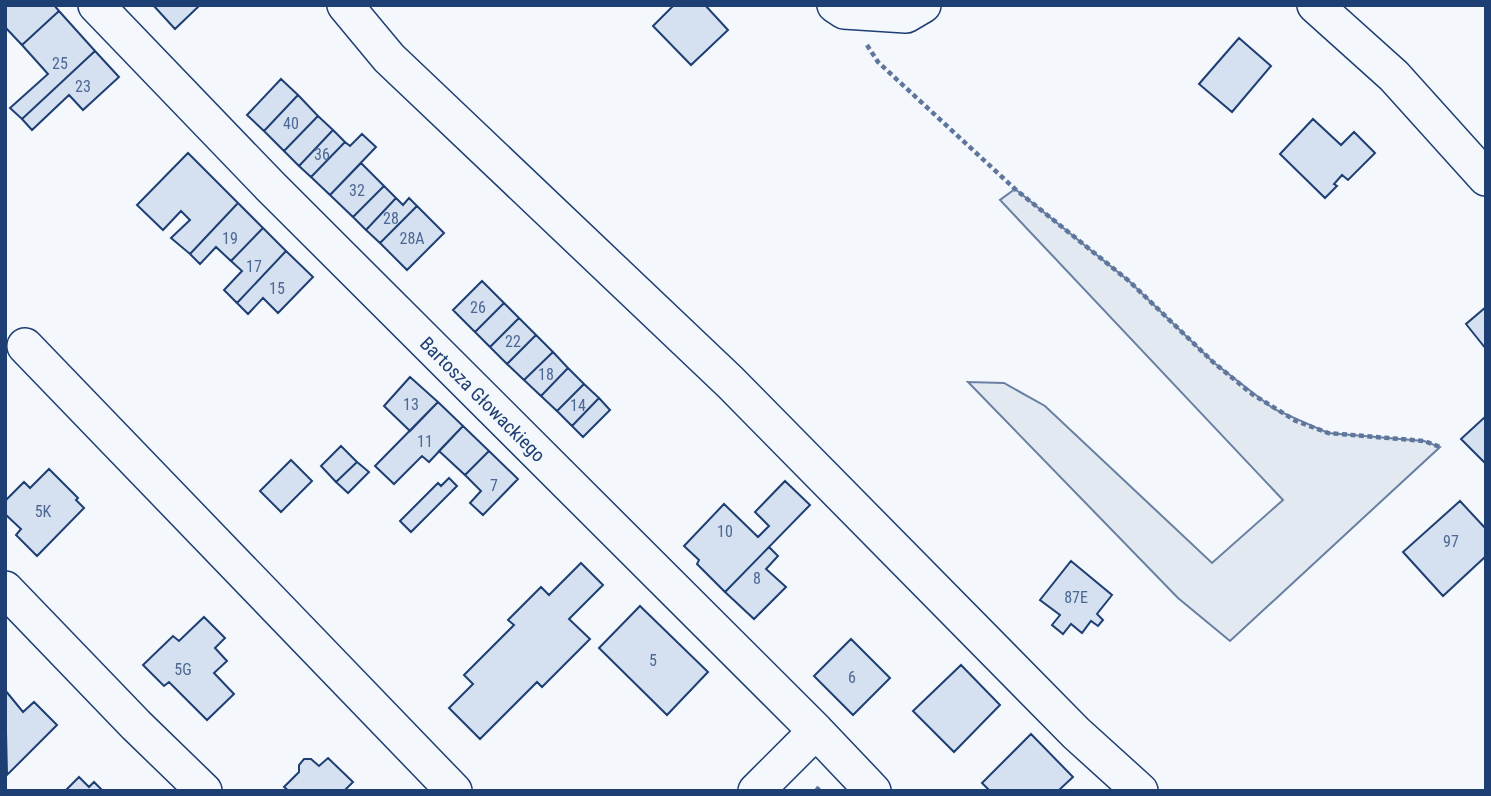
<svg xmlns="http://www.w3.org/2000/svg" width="1491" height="796" viewBox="0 0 1491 796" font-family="'Roboto Condensed',sans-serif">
  <rect width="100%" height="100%" fill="#f4f7fb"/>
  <path fill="#e3e9f0" stroke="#687fa3" stroke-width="2" d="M 1015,189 L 1129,281 L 1213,362 L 1274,409 L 1328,433 L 1424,441 L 1440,447 L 1230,641 L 1178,598 L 968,382 L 1004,383 L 1045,406 L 1212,563 L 1283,500 L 1000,200 Z"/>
  <path fill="#d5e0f0" stroke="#1d3f73" stroke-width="2" d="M 5,5 L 54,5 L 59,11 L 22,45 L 5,27 Z
    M 153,5 L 200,5 L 175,29 Z
    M 674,5 L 705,5 L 728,30 L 691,65 L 653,26 Z
    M 59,11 L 95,51 L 22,119 L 10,108 L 48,74 L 22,45 Z
    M 1239,38 L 1271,66 L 1232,112 L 1199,84 Z
    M 95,51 L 119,77 L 83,110 L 69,95 L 32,130 L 22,119 Z
    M 281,79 L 298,95 L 264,131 L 247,115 Z
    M 298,95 L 318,116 L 284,151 L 264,131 Z
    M 318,116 L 333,130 L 299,166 L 284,151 Z
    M 1313,119 L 1341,145 L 1354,132 L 1375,153 L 1348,180 L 1342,175 L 1334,184 L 1337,186 L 1325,198 L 1280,154 Z
    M 333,130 L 345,142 L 311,177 L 299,166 Z
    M 362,134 L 376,147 L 330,195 L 311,177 L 345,142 L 350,146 Z
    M 188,153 L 238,203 L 190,254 L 171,238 L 190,220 L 181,211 L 163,230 L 137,205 Z
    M 361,163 L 384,186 L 353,217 L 330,195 Z
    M 384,186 L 396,198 L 366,230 L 353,217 Z
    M 396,198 L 403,205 L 409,198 L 417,206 L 380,243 L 366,230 Z
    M 238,203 L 263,228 L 231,261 L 216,247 L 200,264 L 190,254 Z
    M 417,206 L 444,233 L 407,270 L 380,243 Z
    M 263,228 L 286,251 L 237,303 L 224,290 L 242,271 L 231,261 Z
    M 286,251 L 313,277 L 278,313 L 263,298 L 248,314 L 237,303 Z
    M 482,281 L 504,303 L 475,332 L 453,310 Z
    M 504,303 L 519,318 L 490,347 L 475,332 Z
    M 1486,307 L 1486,349 L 1466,324 Z
    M 519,318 L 536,335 L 507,364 L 490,347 Z
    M 536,335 L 553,352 L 524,380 L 507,364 Z
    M 553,352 L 568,368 L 541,396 L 524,380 Z
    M 568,368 L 584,384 L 557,411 L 541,396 Z
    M 410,377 L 438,402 L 410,431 L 384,406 Z
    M 584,384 L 599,398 L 572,426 L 557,411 Z
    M 599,398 L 610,410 L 583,437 L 572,426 Z
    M 438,402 L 463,426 L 429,462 L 422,456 L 394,484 L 375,466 Z
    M 1486,416 L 1486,464 L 1461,439 Z
    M 463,426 L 489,451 L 465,475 L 439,451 Z
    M 341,446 L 357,462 L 336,482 L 321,466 Z
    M 489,451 L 518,479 L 483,515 L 470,503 L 481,491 L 465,475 Z
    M 291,460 L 312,481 L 281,512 L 260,491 Z
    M 357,462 L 369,472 L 348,493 L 336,482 Z
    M 49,469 L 78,498 L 76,500 L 84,508 L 37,556 L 16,535 L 21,529 L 5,514 L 5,501 L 24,482 L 30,488 Z
    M 449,478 L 457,486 L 411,532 L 400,521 L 438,483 L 441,486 Z
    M 785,481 L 810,505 L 725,592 L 697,564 L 699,560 L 684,546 L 724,504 L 758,537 L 769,526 L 755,512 Z
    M 1460,501 L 1486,529 L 1486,556 L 1443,596 L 1403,552 Z
    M 769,547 L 778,556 L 766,569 L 786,587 L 754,619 L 725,592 Z
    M 1071,561 L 1112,595 L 1097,614 L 1103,620 L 1098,626 L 1091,621 L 1082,633 L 1071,624 L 1063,634 L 1052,625 L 1060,615 L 1040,600 Z
    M 581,563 L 603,585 L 569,619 L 590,639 L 542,687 L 537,682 L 480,739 L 449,708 L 473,684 L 464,675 L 514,625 L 508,620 L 541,587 L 549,595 Z
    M 640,606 L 708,672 L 667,715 L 599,648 Z
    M 204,617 L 225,638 L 215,648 L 227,661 L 214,673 L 234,694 L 207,720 L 169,682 L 164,686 L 143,665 L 173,636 L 179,641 Z
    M 851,639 L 890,678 L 853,715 L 814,676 Z
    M 961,665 L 1000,705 L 954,752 L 913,711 Z
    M 5,690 L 23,712 L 34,702 L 57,725 L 7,775 Z
    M 1031,734 L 1073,777 L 1058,791 L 990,791 L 982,783 Z
    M 328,758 L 353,782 L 344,791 L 289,791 L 284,787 L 299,772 L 299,765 L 304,759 L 311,759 L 319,766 Z
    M 79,777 L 89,787 L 94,782 L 103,791 L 65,791 Z"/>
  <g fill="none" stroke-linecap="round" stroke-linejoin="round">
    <g stroke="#1d3f73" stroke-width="38">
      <path id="minor" d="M 96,5 L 270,186 L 816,731 L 873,791
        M 345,5 L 389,58 L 730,382 L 1076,733 L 1140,791
        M 835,5 L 844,11 L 906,15 L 923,5
        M 1315,5 L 1394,76 L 1486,178
        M 25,346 L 454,791
        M 5,589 L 136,725 L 204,791
        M 756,791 L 816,731"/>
    </g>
    <path stroke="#5e769c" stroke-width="4.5" stroke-dasharray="5 3.5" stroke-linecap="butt" d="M 867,45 L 878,62 L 1015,189 L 1129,281 L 1213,362 L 1252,394 L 1296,421 L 1328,433 L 1424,441 L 1440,447
      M 816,791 L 819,787"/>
    <use href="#minor" stroke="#f4f7fb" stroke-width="35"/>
  </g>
  <g text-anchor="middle" stroke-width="5" stroke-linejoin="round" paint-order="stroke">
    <g font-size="16" fill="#4b6792">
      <text x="60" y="69">25</text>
      <text x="83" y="92">23</text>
      <text x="291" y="129">40</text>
      <text x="322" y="160">36</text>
      <text x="357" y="196">32</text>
      <text x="391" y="224">28</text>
      <text x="230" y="244">19</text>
      <text x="412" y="244">28A</text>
      <text x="254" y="272">17</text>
      <text x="277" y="294">15</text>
      <text x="478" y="313">26</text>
      <text x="513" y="347">22</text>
      <text x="546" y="380">18</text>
      <text x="411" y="410">13</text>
      <text x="578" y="411">14</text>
      <text x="425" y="447">11</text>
      <text x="494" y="491">7</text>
      <text x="43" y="517">5K</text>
      <text x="725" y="537">10</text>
      <text x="1451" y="547">97</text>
      <text x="757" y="584">8</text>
      <text x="1076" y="603">87E</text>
      <text x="653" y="666">5</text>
      <text x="183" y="675">5G</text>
      <text x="852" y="683">6</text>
    </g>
    <g font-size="19" fill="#1d3f73" stroke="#f4f7fb">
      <text transform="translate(483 399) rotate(45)" y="7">Bartosza Głowackiego</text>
    </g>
  </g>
  <rect width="1491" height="796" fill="none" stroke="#1d3f73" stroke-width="14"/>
</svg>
